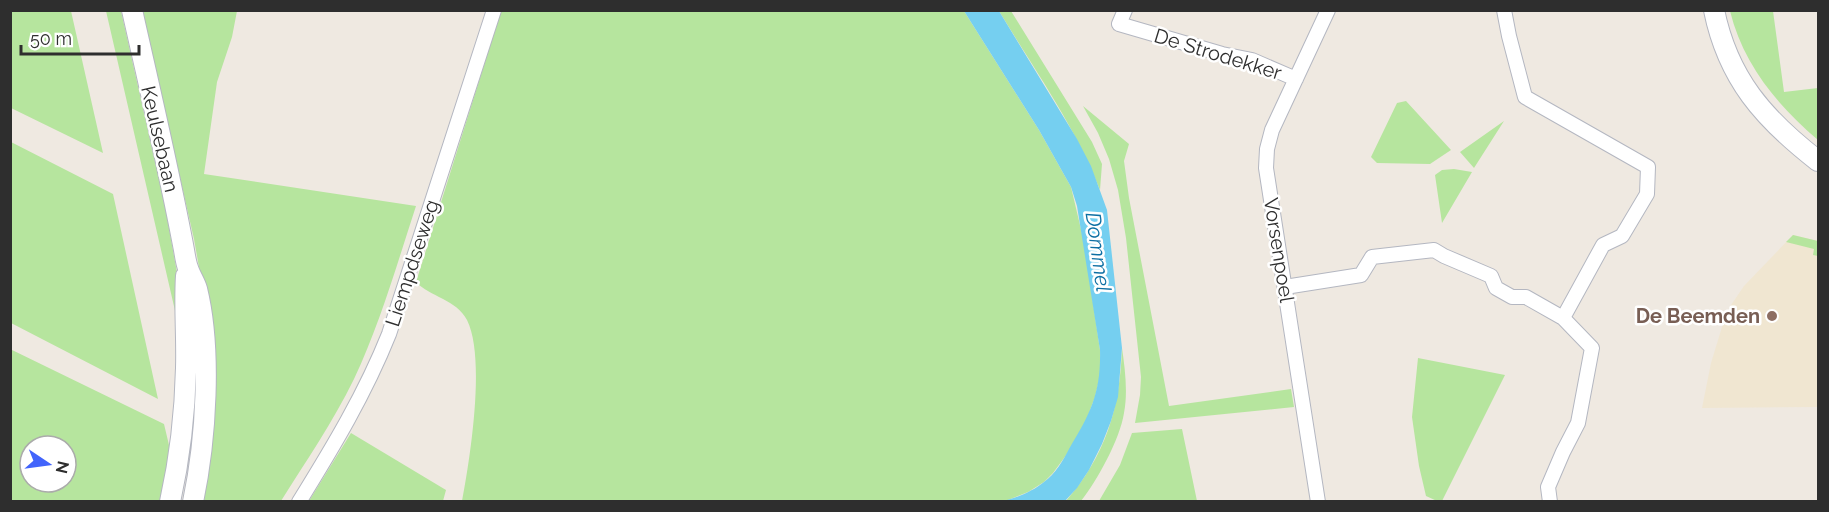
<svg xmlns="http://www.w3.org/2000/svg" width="1829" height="512" viewBox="0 0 1829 512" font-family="Raleway,sans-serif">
  <rect width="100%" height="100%" fill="#efe9e1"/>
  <path fill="#f0e6d1" d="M 1793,235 L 1818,241 L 1818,407 L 1702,408 L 1711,363 L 1722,327 L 1731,305 L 1744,286 Z"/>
  <path fill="#b6e59e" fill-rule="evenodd" d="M 10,11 L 71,11 L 103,153 L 11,108 Z
    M 106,11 L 121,11 L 165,206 L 176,267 L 180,292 L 182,341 Z
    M 142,11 L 237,11 L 232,37 L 217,82 L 204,174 L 416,206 C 397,264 380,324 354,379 C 333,422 306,461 281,501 L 199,501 L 208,318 L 194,239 Z
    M 501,11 L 964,11 L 1039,130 L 1071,187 L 1084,242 L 1100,350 L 1101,372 L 1095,397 L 1086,421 L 1067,454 L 1053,473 L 1044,482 L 1028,492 L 1003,502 L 462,501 C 470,459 486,358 467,320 C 456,299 430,297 416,282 Z
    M 999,11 L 1011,11 L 1092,142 L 1102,164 L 1100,190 C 1075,126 1034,69 999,11 Z
    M 1730,11 L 1773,11 L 1784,92 L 1818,88 L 1818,140 C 1777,105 1743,64 1730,11 Z
    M 1406,101 L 1451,150 L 1430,164 L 1377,163 L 1371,157 L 1397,103 Z
    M 1083,106 L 1129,144 L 1124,161 L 1129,198 L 1169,406 L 1291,389 L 1294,407 L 1135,423 L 1140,395 L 1141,377 L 1126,238 L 1118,190 L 1109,159 L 1098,133 Z
    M 1504,121 L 1474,168 L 1460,152 Z
    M 11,142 L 113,194 L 158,399 L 11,323 Z
    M 1454,169 L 1472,172 L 1442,223 L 1435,175 L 1442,170 Z
    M 1793,235 L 1818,241 L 1818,256 L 1813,255 L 1814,249 L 1786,242 Z
    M 1122,348 C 1125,369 1128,392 1124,413 C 1120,439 1097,481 1081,501 L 1065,502 C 1106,456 1120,407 1122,348 Z
    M 10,349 L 164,424 L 173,462 L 165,501 L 11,501 ZM 30,446 L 66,446 L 66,482 L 30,482 Z
    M 1418,358 L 1505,375 L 1442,501 L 1437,501 L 1426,496 L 1419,466 L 1412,417 Z
    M 1182,429 L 1197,501 L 1099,501 L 1120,465 L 1132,433 Z
    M 351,433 L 446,490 L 443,501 L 309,501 Z"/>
  <path fill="#75cff0" d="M 964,11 L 999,11 L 1077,139 L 1091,166 L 1107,210 L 1122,348 L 1118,397 L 1111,421 L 1102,444 L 1089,470 L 1077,488 L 1065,501 L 1003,501 C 1017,498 1033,491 1044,482 C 1055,474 1063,461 1069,449 C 1091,413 1101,392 1100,350 L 1077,206 L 1071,187 L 1039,130 Z"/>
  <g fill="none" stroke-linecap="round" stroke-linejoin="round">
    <g stroke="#b4b7c1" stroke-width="16">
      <path id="street" d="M 1125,10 L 1119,24 L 1222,54 L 1252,60 L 1296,79
        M 1504,10 L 1509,36 L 1525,97 L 1648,167 L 1647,194 L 1622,236 L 1603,245 L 1563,318
        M 1285,287 L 1361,275 L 1372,257 L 1434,250 L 1444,256 L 1491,276 L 1496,288 L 1512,297 L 1526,297 L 1563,318 L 1592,348 L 1578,423 L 1563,452 L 1548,487 L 1550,502
        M 299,502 C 333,447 365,394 389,334 L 494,10
        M 1318,502 L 1266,168 L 1267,149 L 1272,130 L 1328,10"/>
    </g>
    <g stroke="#b4b7c1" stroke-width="22">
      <path id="secondary" d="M 132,10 C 150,90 169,170 184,250 C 185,256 186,263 188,268 C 190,275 195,282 197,289 C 212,350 206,440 193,502
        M 1714,10 C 1728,79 1764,119 1818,161
        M 170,502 C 180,457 185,413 186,368 C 187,337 184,307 186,276"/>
    </g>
    <use href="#street" stroke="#fff" stroke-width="14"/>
    <use href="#secondary" stroke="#fff" stroke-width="20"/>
  </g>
  <circle fill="#8d6e63" stroke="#fff" stroke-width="2" cx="1772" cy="316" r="6"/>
  <g text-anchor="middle" stroke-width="5" stroke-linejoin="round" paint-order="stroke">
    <g font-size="20" fill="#2e2e2e" stroke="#fff">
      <text transform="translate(1218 54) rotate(17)" y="7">De Strodekker</text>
      <text transform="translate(160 139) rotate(77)" y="7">Keulsebaan</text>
      <text transform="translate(1279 250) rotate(81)" y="7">Vorsenpoel</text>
      <text transform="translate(412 263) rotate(-72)" y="7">Liempdseweg</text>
    </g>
    <g font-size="20" font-weight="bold" fill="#785e54" stroke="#fff" text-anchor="end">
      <text x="1760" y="323">De Beemden</text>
    </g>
    <g font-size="21" font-style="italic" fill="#0d6fa3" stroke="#fff">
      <text transform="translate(1098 252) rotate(82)" y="7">Dommel</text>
    </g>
  </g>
  <rect width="1829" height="512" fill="none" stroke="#2e2e2e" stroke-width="24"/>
  <g transform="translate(48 464) rotate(103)"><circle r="28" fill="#ffffff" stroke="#ababab" stroke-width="1.5"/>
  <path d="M0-4.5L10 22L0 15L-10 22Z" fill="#4264fb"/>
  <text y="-9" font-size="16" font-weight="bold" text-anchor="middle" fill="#2e2e2e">N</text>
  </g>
  <path d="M21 45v9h118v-9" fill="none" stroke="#2e2e2e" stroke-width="3"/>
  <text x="30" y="45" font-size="18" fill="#2e2e2e" stroke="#ffffff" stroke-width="4.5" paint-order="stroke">50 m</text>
</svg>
